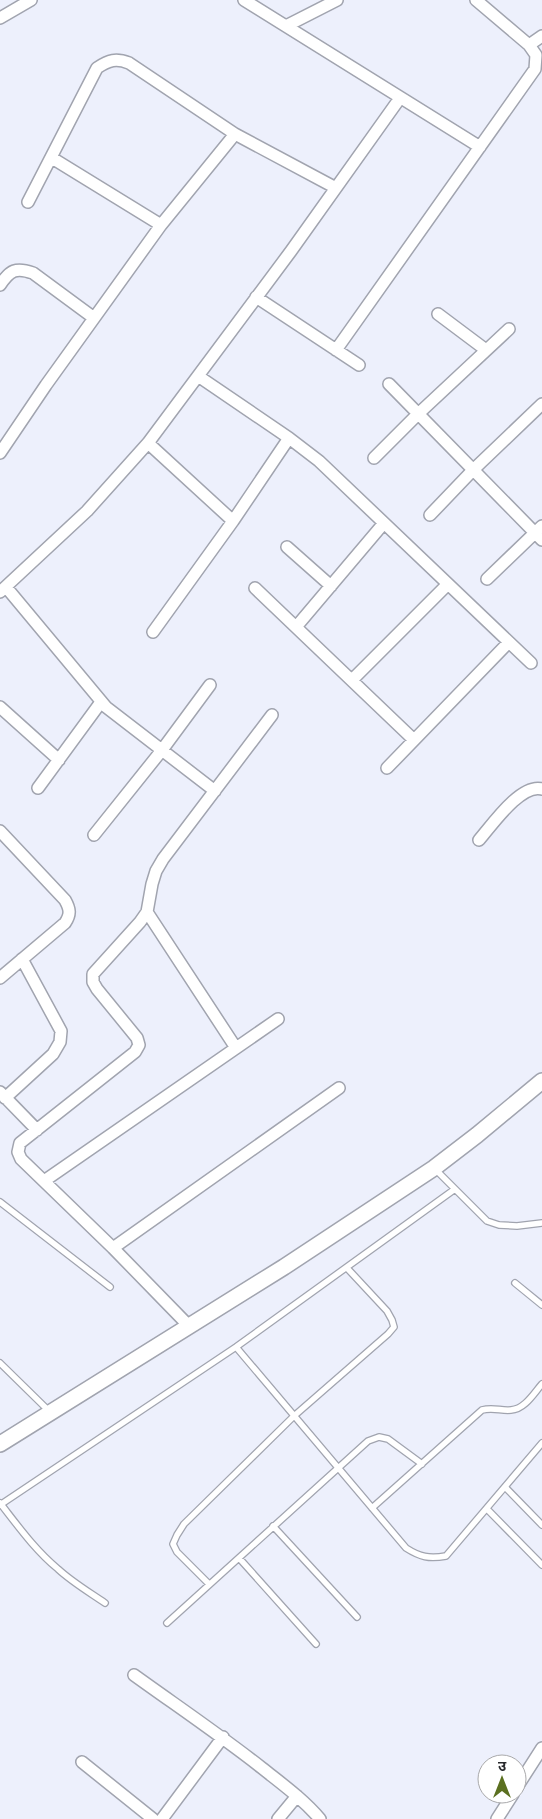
<svg xmlns="http://www.w3.org/2000/svg" width="542" height="1819" viewBox="0 0 542 1819" font-family="Barlow,'Noto Sans Devanagari',sans-serif">
  <rect width="100%" height="100%" fill="#edf0fc"/>
  <g fill="none" stroke-linecap="round" stroke-linejoin="round">
    <g stroke="#a1a4af" stroke-width="8">
      <path id="service" d="M 435,1169 L 487,1221 L 499,1225 L 517,1226 L 542,1223
        M 0,1202 L 110,1287
        M 515,1283 L 542,1305
        M 236,1347 L 406,1548 C 420,1557 429,1559 446,1556 L 542,1443
        M 0,1363 L 50,1412
        M 505,1487 L 542,1525
        M 0,1503 C 18,1526 35,1550 58,1569 C 72,1582 89,1592 105,1603
        M 0,1505 L 236,1347 L 455,1189
        M 372,1508 L 482,1410 C 493,1407 501,1411 511,1410 C 525,1409 534,1393 542,1384
        M 487,1509 L 542,1565
        M 273,1526 L 357,1617
        M 239,1558 L 316,1644
        M 209,1584 L 177,1552 L 173,1544 L 177,1535 L 184,1524 L 294,1416 L 388,1334 L 394,1327 L 392,1320 L 387,1311 L 347,1268
        M 167,1623 L 368,1441 L 379,1437 L 388,1439 L 422,1464"/>
    </g>
    <g stroke="#a1a4af" stroke-width="14">
      <path id="minor" d="M 244,0 L 480,147
        M 0,18 L 31,0
        M 286,26 L 337,0
        M 529,45 L 542,36
        M 52,158 L 161,225 L 235,134 L 336,188
        M 28,202 L 97,68 C 109,60 116,58 129,63 L 235,134
        M 0,285 C 10,270 16,267 33,273 L 94,318
        M 256,297 L 359,365
        M 438,314 L 486,350
        M 336,350 L 535,69 L 536,55 L 529,45 L 476,0
        M 198,376 L 289,438 L 319,461 L 531,663
        M 389,384 L 542,540
        M 148,443 L 233,521
        M 0,453 L 46,385 L 161,225
        M 374,458 L 418,414 L 509,329
        M 430,515 L 473,470 L 542,404
        M 287,547 L 331,586
        M 487,579 L 542,526
        M 6,587 L 106,707 L 215,791
        M 255,588 L 414,740
        M 0,592 L 87,511 L 148,443 L 291,251 L 400,98
        M 296,627 L 384,523
        M 153,632 L 233,521 L 289,438
        M 352,680 L 448,584
        M 0,707 L 59,760
        M 387,768 L 509,642
        M 38,788 L 101,702
        M 0,831 L 65,900 C 70,909 71,914 65,923 L 0,978
        M 94,835 L 162,750 L 210,685
        M 479,840 C 492,825 521,783 542,789
        M 147,912 L 236,1048
        M 0,1092 L 37,1130
        M 5,1098 L 53,1054 L 60,1042 L 61,1031 L 22,959
        M 44,1181 L 278,1019
        M 113,1248 L 339,1088
        M 189,1326 L 113,1248 L 21,1159 L 18,1152 L 20,1143 L 135,1052 L 139,1045 L 137,1038 L 97,989 L 93,982 L 93,974 L 140,922 L 147,912 L 152,884 L 156,871 L 163,859 L 272,715
        M 134,1675 C 177,1706 220,1735 262,1768 C 282,1784 303,1799 320,1819
        M 82,1762 L 153,1819
        M 517,1787 L 542,1748
        M 162,1819 L 223,1737
        M 278,1819 L 297,1796
        M 497,1819 L 513,1794"/>
    </g>
    <g stroke="#a1a4af" stroke-width="18">
      <path id="tertiary" d="M 0,1444 L 284,1267 L 434,1168 L 477,1135 L 542,1081"/>
    </g>
    <use href="#service" stroke="#fff" stroke-width="5.5"/>
    <use href="#minor" stroke="#fff" stroke-width="11"/>
    <use href="#tertiary" stroke="#fff" stroke-width="15"/>
  </g>
  <g transform="translate(502 1779)"><circle r="24" fill="#ffffff" stroke="#a9a9ab"/>
  <path d="M0-4L9 19L0 12L-9 19Z" fill="#5b7020"/>
  <text y="-8" font-size="14" font-weight="bold" text-anchor="middle" fill="#28292d">उ</text>
  </g>
</svg>
